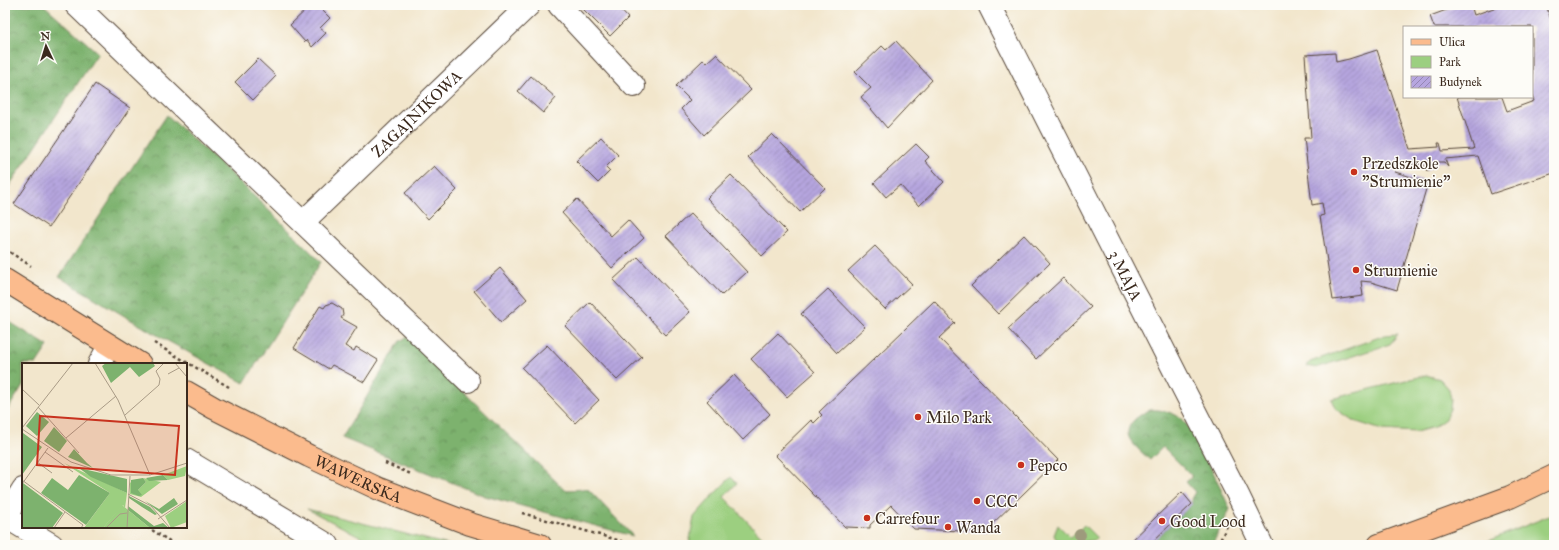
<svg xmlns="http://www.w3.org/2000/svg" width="1559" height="550" viewBox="0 0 1559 550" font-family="'IM FELL Great Primer',serif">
  <defs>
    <pattern id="forest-crowns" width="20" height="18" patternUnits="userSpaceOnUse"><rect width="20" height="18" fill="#7db26e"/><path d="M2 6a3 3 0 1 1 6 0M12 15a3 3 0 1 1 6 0" fill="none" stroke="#68915a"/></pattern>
    <pattern id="building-hatch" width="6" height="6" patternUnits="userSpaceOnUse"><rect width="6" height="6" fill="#b6a6df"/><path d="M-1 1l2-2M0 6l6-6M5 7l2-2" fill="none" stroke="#9587b4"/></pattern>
  </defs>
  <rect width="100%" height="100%" fill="#fdfcf7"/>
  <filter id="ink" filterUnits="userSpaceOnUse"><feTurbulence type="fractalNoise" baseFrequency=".025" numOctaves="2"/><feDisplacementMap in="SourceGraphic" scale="8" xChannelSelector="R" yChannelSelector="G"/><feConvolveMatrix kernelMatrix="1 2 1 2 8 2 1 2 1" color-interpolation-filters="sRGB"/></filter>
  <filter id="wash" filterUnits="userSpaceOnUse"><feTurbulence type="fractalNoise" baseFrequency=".012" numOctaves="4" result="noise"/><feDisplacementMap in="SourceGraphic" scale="16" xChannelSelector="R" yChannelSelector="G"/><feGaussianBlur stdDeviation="0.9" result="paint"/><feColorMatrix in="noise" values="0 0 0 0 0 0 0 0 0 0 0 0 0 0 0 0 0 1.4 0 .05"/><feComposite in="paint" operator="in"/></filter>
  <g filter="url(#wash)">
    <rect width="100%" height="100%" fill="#f2e6cc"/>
    <path fill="#9ccf80" stroke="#6c7c4f" d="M 1398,334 L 1390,344 L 1316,368 L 1307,366 L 1310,362 L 1385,335 Z
      M 1426,375 L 1440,379 L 1449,389 L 1451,399 L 1450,409 L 1445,419 L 1434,427 L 1416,432 L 1382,430 L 1354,421 L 1335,408 L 1331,399 Z
      M 731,477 L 737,483 L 724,497 L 770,545 L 689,545 L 694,517 L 718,490 Z
      M 307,509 L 449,545 L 377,545 Z
      M 1554,514 L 1554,545 L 1478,545 Z
      M 1058,525 L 1071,538 L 1084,525 L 1097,538 L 1094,540 C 1082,542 1059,549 1054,535 Z"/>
    <path fill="url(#forest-crowns)" stroke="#5c6e46" d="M 5,5 L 44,5 L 98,53 L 5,192 Z
      M 167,115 L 238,180 L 321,262 L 244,383 L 148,330 L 59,277 Z
      M 5,319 L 48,346 L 36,364 L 23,364 L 23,385 L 5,414 Z
      M 407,337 L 565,490 L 588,489 L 633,536 L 485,496 L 342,438 L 400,341 Z
      M 1150,410 C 1159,409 1172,412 1179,417 C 1196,429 1220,488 1230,509 L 1212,545 L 1149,545 L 1192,504 L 1191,499 L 1195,492 L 1186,482 L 1191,478 L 1191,475 L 1163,447 L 1150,460 C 1144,454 1136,448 1131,441 C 1121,427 1138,415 1150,410 Z"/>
    <g id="blocks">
      <path fill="url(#building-hatch)" d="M 311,5 L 317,5 L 330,18 L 320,28 L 326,33 L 312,47 L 307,40 L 305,42 L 290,25 Z
        M 579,5 L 610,5 L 613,8 L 616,5 L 628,18 L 610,36 Z
        M 1460,5 L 1471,5 L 1474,15 L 1502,5 L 1546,5 L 1554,29 L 1554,173 L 1491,194 L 1478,156 L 1445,159 L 1448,167 L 1444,162 L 1436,162 L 1437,164 L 1427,171 L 1423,164 L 1393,166 L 1395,172 L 1428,182 L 1397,290 L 1371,282 L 1361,281 L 1363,296 L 1333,300 L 1320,216 L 1324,215 L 1322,203 L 1312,205 L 1304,138 L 1311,138 L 1305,55 L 1335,53 L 1336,62 L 1349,59 L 1377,50 L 1410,149 L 1439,147 L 1438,143 L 1440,143 L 1442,151 L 1474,149 L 1457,97 L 1502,97 L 1507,111 L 1534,101 L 1532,95 L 1532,27 L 1434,27 L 1430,16 Z
        M 896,41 L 932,80 L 887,128 L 861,97 L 871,88 L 855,72 L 882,46 L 886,50 Z
        M 716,54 L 751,90 L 704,135 L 681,109 L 690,100 L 676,86 L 703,60 L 706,63 Z
        M 258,59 L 276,76 L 253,100 L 235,82 Z
        M 531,76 L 556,98 L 543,113 L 518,91 Z
        M 95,84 L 130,108 L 49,227 L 14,204 Z
        M 772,134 L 825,188 L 800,212 L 748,157 Z
        M 601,137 L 618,155 L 606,167 L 610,171 L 598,183 L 576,161 Z
        M 916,144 L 929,157 L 925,161 L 944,182 L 919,206 L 900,185 L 886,197 L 874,183 Z
        M 434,166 L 457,190 L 428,219 L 405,193 Z
        M 731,175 L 787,232 L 762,256 L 707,198 Z
        M 577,199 L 611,236 L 628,220 L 644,238 L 612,268 L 562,213 Z
        M 691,213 L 747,272 L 722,295 L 666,236 Z
        M 1024,235 L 1050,263 L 998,314 L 971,286 Z
        M 875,246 L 912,284 L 885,309 L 848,271 Z
        M 638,257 L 690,312 L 665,335 L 613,280 Z
        M 500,268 L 527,299 L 501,322 L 474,291 Z
        M 1063,278 L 1091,307 L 1036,359 L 1008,329 Z
        M 828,289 L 865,327 L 837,353 L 801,314 Z
        M 934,301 L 955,323 L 939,338 L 1058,460 L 986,530 L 986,532 L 914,529 L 891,505 L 870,525 L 870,528 L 845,527 L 775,455 L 811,420 L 814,423 L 822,415 L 819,412 Z
        M 590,302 L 642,357 L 617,380 L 565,326 Z
        M 332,303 L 342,309 L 343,315 L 341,318 L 357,327 L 345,346 L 354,351 L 356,347 L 378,360 L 364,382 L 332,365 L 329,369 L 294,348 L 320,306 L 324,308 L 326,305 Z
        M 778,333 L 815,372 L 787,397 L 751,359 Z
        M 547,345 L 599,400 L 575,423 L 522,368 Z
        M 734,375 L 770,414 L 743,440 L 707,401 Z
        M 1182,492 L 1192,504 L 1149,545 L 1127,545 Z"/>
    </g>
  </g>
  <g filter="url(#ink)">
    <use href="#blocks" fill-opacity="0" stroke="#564638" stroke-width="1"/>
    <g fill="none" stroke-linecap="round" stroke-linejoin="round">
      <g stroke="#564638" stroke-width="24">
        <g id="minor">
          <path d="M 76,5 L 468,381"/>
          <path d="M 559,5 L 634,86"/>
          <path id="s1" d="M 989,5 L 1183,388 L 1238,495 L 1262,545"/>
          <path id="s2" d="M 303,222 L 529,5"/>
          <path d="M 99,364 L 109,346"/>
          <path d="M 186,460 L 328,545"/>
          <path d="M 6,517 L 52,545"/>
          <path d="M 5,518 L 23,489"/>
        </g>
      </g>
      <g stroke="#564638" stroke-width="24">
        <g id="major">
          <path d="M 5,280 L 140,364"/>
          <path id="s3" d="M 186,392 L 214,408 L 309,456 L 379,489 L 470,524 L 540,545"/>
          <path d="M 1379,545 L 1510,497 L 1554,476"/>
        </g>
      </g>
      <path stroke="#564638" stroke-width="2.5" stroke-dasharray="3 3" stroke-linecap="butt" d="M 5,249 L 31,266
        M 154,343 L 229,387
        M 385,463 L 411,474
        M 522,513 L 635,545
        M 147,527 L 176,545
        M 1218,545 L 1227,526"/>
      <use href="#minor" stroke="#fff" stroke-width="22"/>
      <use href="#major" stroke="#fbbb8d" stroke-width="22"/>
    </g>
    <circle fill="#9d9a7c" cx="1080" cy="535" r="6"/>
  </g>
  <g fill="#c8321e" stroke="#fdfcf7" stroke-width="1.5">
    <circle cx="1354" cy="172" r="4"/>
    <circle cx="1356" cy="270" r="4"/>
    <circle cx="918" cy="417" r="4"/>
    <circle cx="1021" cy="465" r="4"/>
    <circle cx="977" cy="501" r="4"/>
    <circle cx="867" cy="518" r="4"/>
    <circle cx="1162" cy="521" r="4"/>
    <circle cx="948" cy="527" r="4"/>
  </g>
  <g text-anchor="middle" stroke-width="3" stroke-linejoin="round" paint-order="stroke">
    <g font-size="16" fill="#3b2a1e" stroke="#fdfcf7">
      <text dy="6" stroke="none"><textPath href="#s2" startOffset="157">ZAGAJNIKOWA</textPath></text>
      <text dy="6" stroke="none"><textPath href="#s1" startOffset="303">3 MAJA</textPath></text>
      <text dy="6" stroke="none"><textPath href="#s3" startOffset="193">WAWERSKA</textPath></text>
    </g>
    <g font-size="16" fill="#3b2a1e" stroke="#fdfcf7" text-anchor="start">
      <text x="1362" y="169">Przedszkole<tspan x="1362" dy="18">"Strumienie"</tspan></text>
      <text x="1364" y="276">Strumienie</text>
      <text x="926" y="423">Milo Park</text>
      <text x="1029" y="471">Pepco</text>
      <text x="985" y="507">CCC</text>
      <text x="875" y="524">Carrefour</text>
      <text x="1170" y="527">Good Lood</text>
      <text x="956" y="533">Wanda</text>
    </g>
  </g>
  <g transform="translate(22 363)">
    <rect width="165" height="165" fill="#f2e6cc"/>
    <path d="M 42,100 L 105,130 L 103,145 L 101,142 L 81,165 L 62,165 L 88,130 ZM 165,103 L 163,113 L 146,117 L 141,112 ZM 121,115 L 139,119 L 119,134 L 108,131 L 108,119 L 116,127 L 124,119 Z" fill="#9ccf80"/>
    <path d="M 84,0 L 131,0 L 133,3 L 117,14 L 108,4 L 89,20 L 80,3 ZM 15,49 L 27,59 L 15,73 L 4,63 ZM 32,64 L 45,78 L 37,89 L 22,78 ZM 1,70 L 20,84 L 0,112 L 0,72 ZM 52,86 L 65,100 L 71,105 L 46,94 ZM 57,105 L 105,116 L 105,130 L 69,114 ZM 57,112 L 88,130 L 64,162 L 19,130 L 30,115 L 46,127 ZM 141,112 L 146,117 L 127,118 L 124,115 ZM 121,115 L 124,119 L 116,127 L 120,132 L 117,133 L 109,130 L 109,117 ZM 1,120 L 41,150 L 30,165 L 0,164 ZM 107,133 L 128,144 L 135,151 L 133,152 L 120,144 L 107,135 ZM 152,135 L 156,141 L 140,151 L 123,138 L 137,146 ZM 106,143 L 132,163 L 141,160 L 147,165 L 128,165 L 106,147 Z" fill="#7db26e"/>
    <path d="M 165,138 L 165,159 L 149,165 L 143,153 ZM 100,142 L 128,165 L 81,165 Z" fill="#9ccf80"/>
    <path fill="none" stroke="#a99b86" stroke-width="1" d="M 73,0 L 96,37 L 128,112M 153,0 L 165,14M 146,11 L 157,5M 0,26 L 17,42M 16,44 L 57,90M 103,52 L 137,22 L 138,16 L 134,8 L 142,0M 0,65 L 51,0M 0,66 L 49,99 L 89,112 L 128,112 L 165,100M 44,75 L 94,33M 23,89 L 51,109M 15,99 L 30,110M 0,117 L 61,162 L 59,165M 0,121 L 26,85M 106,131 L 129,143 L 148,165M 136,156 L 165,137M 32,165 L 43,149M 84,165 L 98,151 L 105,150M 105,165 L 108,113"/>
    <path fill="#c8321e" fill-opacity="0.15" stroke="#c8321e" stroke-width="2" d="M 18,53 L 157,63 L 153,112 L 15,102 Z"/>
    <rect width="165" height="165" fill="none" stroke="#3b2a1e" stroke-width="2"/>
  </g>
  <rect width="1559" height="550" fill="none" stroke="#fdfcf7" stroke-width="20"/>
  <rect x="1403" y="26" width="130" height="72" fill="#fdfcf7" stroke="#afa8a0"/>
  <rect x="1411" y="39" width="20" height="6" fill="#fbbb8d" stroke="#afa8a0"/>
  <text x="1439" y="46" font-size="12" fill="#3b2a1e">Ulica</text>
  <rect x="1411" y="56" width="20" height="12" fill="#9ccf80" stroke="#afa8a0"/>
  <text x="1439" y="66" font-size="12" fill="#3b2a1e">Park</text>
  <rect x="1411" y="76" width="20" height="12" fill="url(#building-hatch)" stroke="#afa8a0"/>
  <text x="1439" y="86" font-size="12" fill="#3b2a1e">Budynek</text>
  <g transform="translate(46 46) rotate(356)" stroke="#fdfcf7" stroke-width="3" paint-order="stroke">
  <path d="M0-3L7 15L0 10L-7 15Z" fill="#3b2a1e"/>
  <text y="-6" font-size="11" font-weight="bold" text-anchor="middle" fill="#3b2a1e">N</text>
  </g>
</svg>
